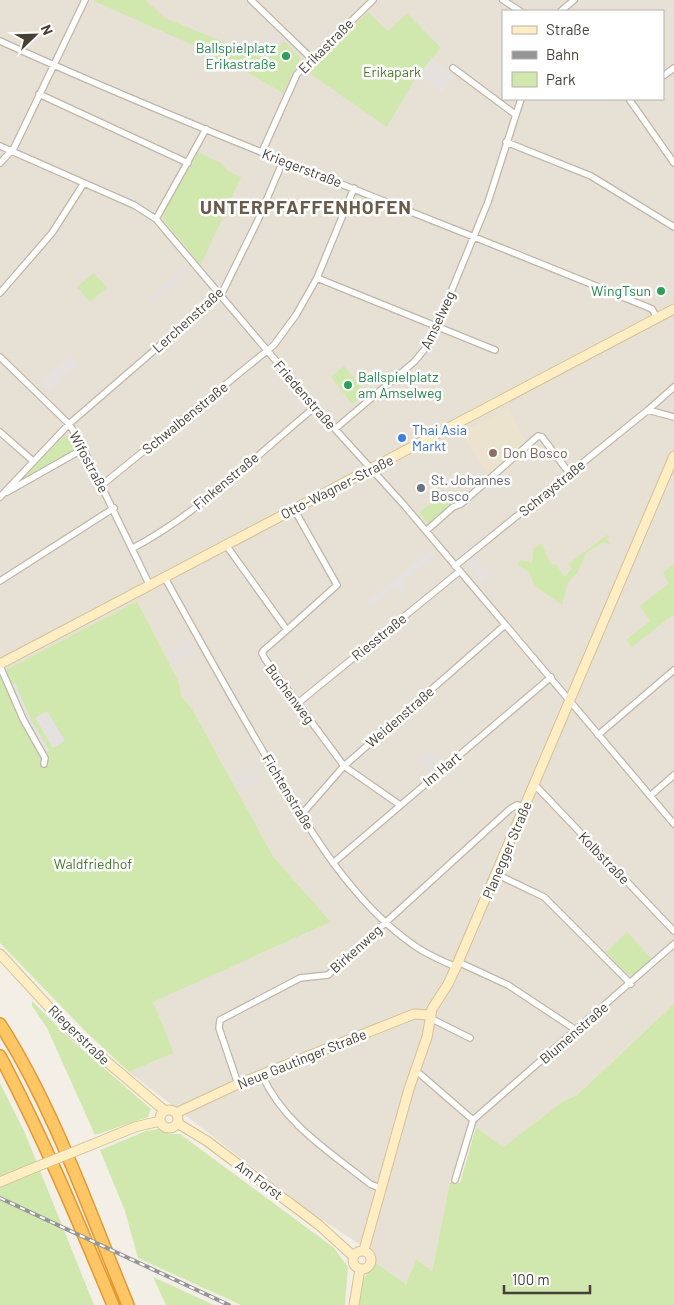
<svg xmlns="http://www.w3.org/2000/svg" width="674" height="1305" viewBox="0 0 674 1305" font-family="Barlow,sans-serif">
  <rect width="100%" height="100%" fill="#f3efe6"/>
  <path fill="#e7e0d4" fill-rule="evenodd" d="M 0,0 L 674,0 L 674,1004 L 577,1095 L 562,1102 L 503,1147 L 476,1127 L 468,1124 L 450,1182 L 432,1271 L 416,1259 L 406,1284 L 375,1262 L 370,1251 L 312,1213 L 129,1072 L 174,1053 L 152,1002 L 331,922 L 273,856 L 194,712 L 181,695 L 179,682 L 137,601 L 0,673 ZM 503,11 L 663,11 L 663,99 L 503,99 Z"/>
  <path fill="#e5e0db" d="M 271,31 L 283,43 L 267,59 L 255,48 Z
    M 184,265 L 190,273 L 151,307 L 144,300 Z
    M 190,638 L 197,653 L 173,666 L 166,652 Z
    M 431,749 L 442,762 L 429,773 L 417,759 Z
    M 256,764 L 264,778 L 240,792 L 232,778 Z"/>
  <path fill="#ece3cf" d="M 508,408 L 526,442 L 500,464 L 489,476 L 461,433 Z"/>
  <path fill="#d0e8ae" d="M 92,0 L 145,0 L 165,18 L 248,52 L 253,46 L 266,59 L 284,41 L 302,60 L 293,72 L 283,93 L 238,67 L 236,70 L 193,45 Z
    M 368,12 L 388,31 L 407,13 L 441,48 L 416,77 L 387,127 L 306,71 Z
    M 198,152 L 221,163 L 228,171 L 241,177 L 201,265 L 163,220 L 164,213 Z
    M 94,273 L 107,288 L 90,302 L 77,287 Z
    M 344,366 L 366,393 L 352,404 L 331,377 Z
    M 64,436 L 69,436 L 76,450 L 19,482 Z
    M 446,493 L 453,504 L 429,525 L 419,512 Z
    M 607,535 L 609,537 L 607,539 L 610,544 L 604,542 L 586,553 L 578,572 L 568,582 L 562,605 L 535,586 L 529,572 L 517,564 L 521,560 L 532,563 L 533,549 L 541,543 L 551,564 L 557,565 L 564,577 L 572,569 L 568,564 Z
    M 674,564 L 674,614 L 632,647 L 626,640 L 650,621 L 640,606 L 669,583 L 663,573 Z
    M 137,601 L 179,682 L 181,695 L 194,712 L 273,856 L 331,922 L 153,1002 L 174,1053 L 129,1072 L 85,1031 L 0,943 L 0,673 Z
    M 627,932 L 652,959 L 634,975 L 627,974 L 606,952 Z
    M 32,1001 L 69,1038 L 151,1109 L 148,1117 L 95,1135 L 47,1028 L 32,1006 Z
    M 674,1004 L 674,1305 L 358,1305 L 364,1278 L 375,1262 L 406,1284 L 416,1259 L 432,1271 L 450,1182 L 460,1183 L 476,1127 L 503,1147 L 562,1102 L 577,1095 Z
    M 0,1083 L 25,1133 L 94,1305 L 0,1305 Z
    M 159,1129 L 169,1134 L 180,1134 L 333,1247 L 348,1267 L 345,1305 L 241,1305 L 138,1258 L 125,1211 L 100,1150 L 146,1131 Z
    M 153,1277 L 214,1305 L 166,1305 Z"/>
  <path fill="#e4e1de" d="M 432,58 L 448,73 L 450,71 L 455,76 L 441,93 L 419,75 Z
    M 70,356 L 79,366 L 49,392 L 40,381 Z
    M 432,549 L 436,555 L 403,581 L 408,587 L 401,593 L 395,587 L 371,607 L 366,602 Z
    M 476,557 L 481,564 L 478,567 L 480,569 L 483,566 L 491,576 L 481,584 L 473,574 L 477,571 L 475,569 L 471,571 L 466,564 Z
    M 15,683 L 30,718 L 49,750 L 44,753 L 26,720 L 10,685 Z
    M 47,711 L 65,741 L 53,748 L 35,718 Z"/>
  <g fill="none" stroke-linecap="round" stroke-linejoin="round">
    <g stroke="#bfb6a8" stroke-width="8">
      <path id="street" d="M 251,0 L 311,58
        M 503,0 L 520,11
        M 561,11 L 574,0
        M 0,41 C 214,138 435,219 652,309 L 657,318
        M 453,68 L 516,115
        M 663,76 L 674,68
        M 39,94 L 188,163
        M 629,99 L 674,163
        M 506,142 L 591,176 L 674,227
        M 0,146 L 134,205 L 156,219 L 315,407 L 404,505 L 674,824
        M 262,152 L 297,74 L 373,0
        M 0,163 L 14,148 L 85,0
        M 156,219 L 206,129
        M 317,278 L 495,350
        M 0,293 L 52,233 L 84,183
        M 0,357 L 69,424 L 78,438 L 150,586
        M 648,410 L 674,387
        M 335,429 L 414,362 L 430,343 L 488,202 L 521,99
        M 0,432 L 33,461
        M 102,485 L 274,345 L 296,315 L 317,278 L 354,188
        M 7,492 L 83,449
        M 0,497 L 69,424 L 223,291 L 258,220 L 283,161
        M 426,531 L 453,507 L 461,504 L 538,436 L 542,437 L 570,474
        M 226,545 L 287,630 L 264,650 L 262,653 L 265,659 L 344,766 L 400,805
        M 133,548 C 198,514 258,454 315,407
        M 455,566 L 648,410 L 674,417
        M 165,578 C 197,636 230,695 264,753 C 304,821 349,901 415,946 C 428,955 442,961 456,967
        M 0,581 L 114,508
        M 287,630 L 337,585 L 294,509
        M 0,666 L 23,719 L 45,758 L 44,764
        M 298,703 L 460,571
        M 598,735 L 674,670
        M 535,785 L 674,931
        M 650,796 L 674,775
        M 301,815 L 344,766 L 505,625
        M 333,863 L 551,677
        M 496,874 L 544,897 L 631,984
        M 458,962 L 508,985 L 576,1030
        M 430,1018 L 470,1038
        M 414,1072 L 420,1074 L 473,1120 L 455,1180
        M 262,1075 C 283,1123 330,1152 370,1184 L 380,1188
        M 238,1084 L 219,1028 L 220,1020 L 300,978 L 328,975 L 510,809 L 517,805 L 525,807
        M 473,1120 L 674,944"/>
    </g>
    <g stroke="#d4c195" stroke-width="11">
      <path id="secondary" d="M 0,664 L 674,309
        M 0,954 L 73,1033 L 165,1111
        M160 1119a9 9 0 1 1 18 0a9 9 0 1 1-18 0Z
        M 176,1113 L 238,1084 L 414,1014 L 430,1015
        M 177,1123 L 207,1141 L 319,1225 L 353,1256
        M 86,1147 L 135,1127 L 160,1121
        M 0,1182 L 31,1169
        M 364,1250 L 409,1089 L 427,1037 L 432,1009 L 448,984 L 456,967 L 674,456
        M353 1260a9 9 0 1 1 18 0a9 9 0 1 1-18 0Z
        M 354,1305 L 360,1269"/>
    </g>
    <g stroke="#df9a34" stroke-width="14">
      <path id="highway" d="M 0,1024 C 55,1110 89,1211 128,1305
        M 0,1056 C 43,1137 78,1221 113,1305"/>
    </g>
    <use href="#street" stroke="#fff" stroke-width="5.5"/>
    <use href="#secondary" stroke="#ffeec4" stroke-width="9"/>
    <use href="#highway" stroke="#ffc665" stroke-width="11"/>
    <g stroke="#959595" stroke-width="4">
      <path id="rail" d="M 0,1198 L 229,1305"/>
    </g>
    <use href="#rail" stroke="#fff" stroke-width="2" stroke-dasharray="5.5" stroke-linecap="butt"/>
    <g stroke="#d4c195" stroke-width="11" stroke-linecap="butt">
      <path id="secondary-bridge" d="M 31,1169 L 86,1147"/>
    </g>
    <use href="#secondary-bridge" stroke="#ffeec4" stroke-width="9"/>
  </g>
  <g fill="#2e9e5b" stroke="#fff" stroke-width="2">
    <circle cx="286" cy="56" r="5"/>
    <circle cx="661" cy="291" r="5"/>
    <circle cx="348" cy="385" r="5"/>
  </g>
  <circle fill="#3f7fe0" stroke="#fff" stroke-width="2" cx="402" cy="438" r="5"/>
  <circle fill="#8d6e63" stroke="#fff" stroke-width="2" cx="493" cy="453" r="5"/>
  <circle fill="#6b7280" stroke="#fff" stroke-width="2" cx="421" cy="488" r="5"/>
  <g text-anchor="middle" stroke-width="5" stroke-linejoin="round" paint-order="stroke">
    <g font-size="14" fill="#463f35" stroke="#fff">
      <text transform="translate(326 46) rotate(-45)" y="5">Erikastraße</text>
      <text transform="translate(302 168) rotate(21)" y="5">Kriegerstraße</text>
      <text transform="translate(188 320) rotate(-42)" y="5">Lerchenstraße</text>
      <text transform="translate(438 320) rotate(-65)" y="5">Amselweg</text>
      <text transform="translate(305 395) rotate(49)" y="5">Friedenstraße</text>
      <text transform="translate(185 418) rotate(-39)" y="5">Schwalbenstraße</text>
      <text transform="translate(89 462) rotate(62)" y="5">Wifostraße</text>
      <text transform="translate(226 481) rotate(-40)" y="5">Finkenstraße</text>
      <text transform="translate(337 487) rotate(-27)" y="5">Otto-Wagner-Straße</text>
      <text transform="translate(552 488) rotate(-39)" y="5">Schraystraße</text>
      <text transform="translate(379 637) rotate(-39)" y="5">Riesstraße</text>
      <text transform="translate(290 694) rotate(53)" y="5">Buchenweg</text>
      <text transform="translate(400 717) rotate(-41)" y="5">Weidenstraße</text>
      <text transform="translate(442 769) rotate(-40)" y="5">Im Hart</text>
      <text transform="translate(288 792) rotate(59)" y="5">Fichtenstraße</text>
      <text transform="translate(507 850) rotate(-67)" y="5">Planegger Straße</text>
      <text transform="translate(604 858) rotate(46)" y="5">Kolbstraße</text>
      <text transform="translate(356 949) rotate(-42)" y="5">Birkenweg</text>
      <text transform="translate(574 1033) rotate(-41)" y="5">Blumenstraße</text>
      <text transform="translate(79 1035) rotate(44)" y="5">Riegerstraße</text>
      <text transform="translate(302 1059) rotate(-22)" y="5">Neue Gautinger Straße</text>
      <text transform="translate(259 1180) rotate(37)" y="5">Am Forst</text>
    </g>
    <g font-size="14" fill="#27864d" stroke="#fff" text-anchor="end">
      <text x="276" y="53">Ballspielplatz<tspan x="276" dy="16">Erikastraße</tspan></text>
      <text x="651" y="296">WingTsun</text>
      <text x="358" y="382" text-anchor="start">Ballspielplatz<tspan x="358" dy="16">am Amselweg</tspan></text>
    </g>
    <g font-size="14" fill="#497828" stroke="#fff">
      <text x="392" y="77">Erikapark</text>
      <text x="93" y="869">Waldfriedhof</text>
    </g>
    <g font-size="14" fill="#366cbe" stroke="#fff" text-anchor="start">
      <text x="412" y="435">Thai Asia<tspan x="412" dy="16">Markt</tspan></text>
    </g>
    <g font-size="14" fill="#785e54" stroke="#fff" text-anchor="start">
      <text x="503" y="458">Don Bosco</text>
    </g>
    <g font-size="14" fill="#5b616d" stroke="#fff" text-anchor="start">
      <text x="431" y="485">St. Johannes<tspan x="431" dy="16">Bosco</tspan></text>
    </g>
    <g font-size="19" font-weight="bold" letter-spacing="1" fill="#695c4c" stroke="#fff">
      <text x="306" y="214">UNTERPFAFFENHOFEN</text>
    </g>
  </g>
  <rect x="502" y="10" width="162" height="90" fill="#ffffff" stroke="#b5b2ae"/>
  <rect x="512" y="26" width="25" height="8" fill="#ffeec4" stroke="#b5b2ae"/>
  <text x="546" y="35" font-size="15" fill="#463f35">Straße</text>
  <rect x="512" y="51" width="25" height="8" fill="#959595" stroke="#b5b2ae"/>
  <text x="546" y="60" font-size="15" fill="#463f35">Bahn</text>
  <rect x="512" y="72" width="25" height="15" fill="#d0e8ae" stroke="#b5b2ae"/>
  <text x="546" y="85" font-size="15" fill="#463f35">Park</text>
  <g transform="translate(35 35) rotate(67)" stroke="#ffffff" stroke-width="4" paint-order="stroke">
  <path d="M0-4L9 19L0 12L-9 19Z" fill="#463f35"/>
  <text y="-8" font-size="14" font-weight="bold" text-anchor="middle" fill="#463f35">N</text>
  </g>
  <path d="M504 1285v8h86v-8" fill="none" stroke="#463f35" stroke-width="2.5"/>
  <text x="512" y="1285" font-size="15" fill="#463f35" stroke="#ffffff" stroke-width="4" paint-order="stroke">100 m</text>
</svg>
